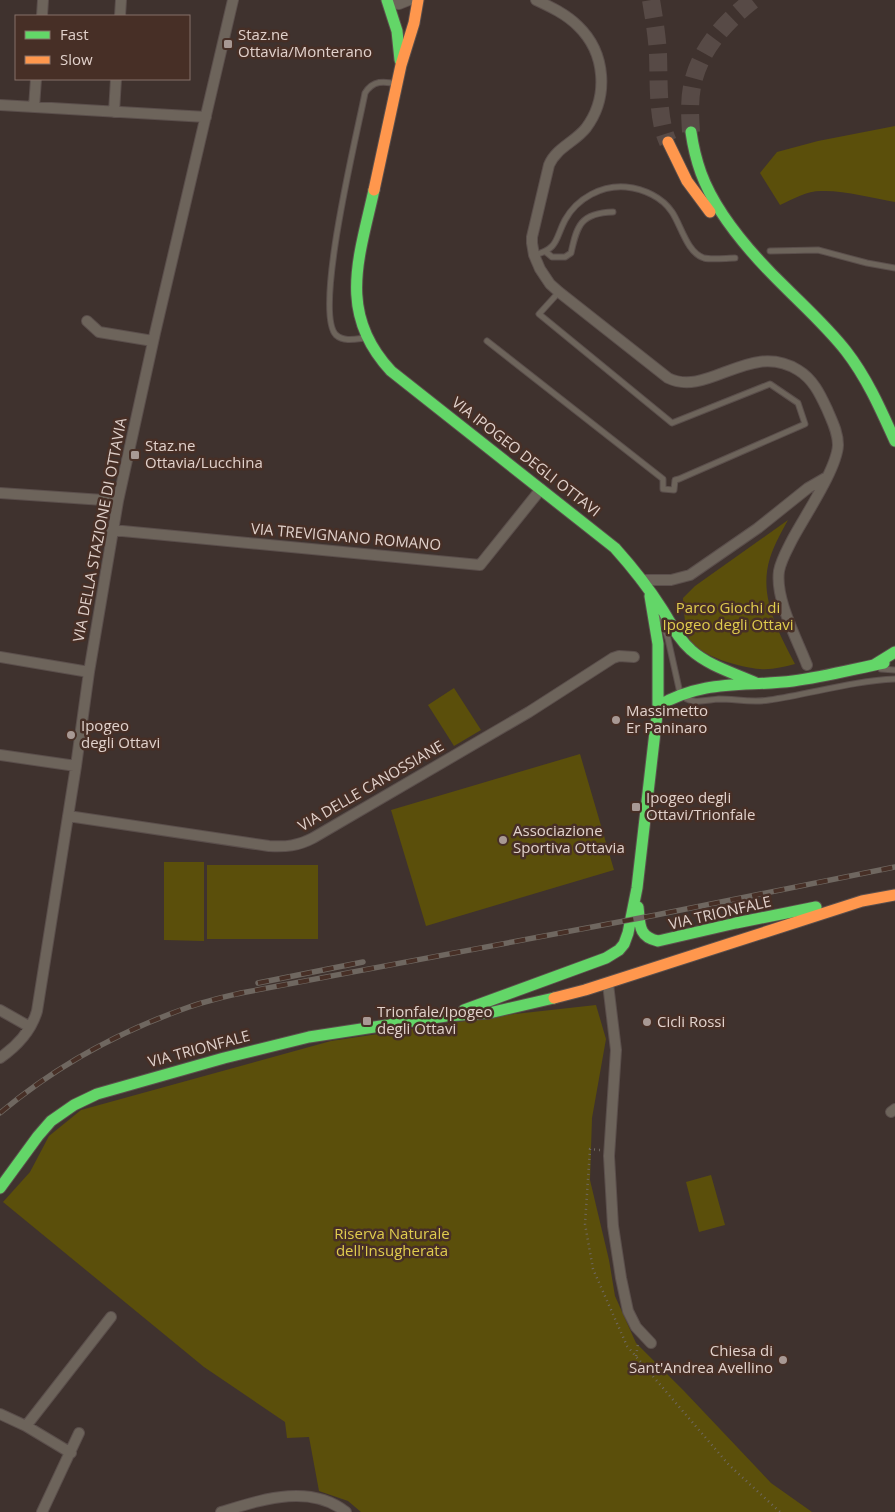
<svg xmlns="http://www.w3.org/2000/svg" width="895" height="1512" viewBox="0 0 895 1512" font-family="'Open Sans',sans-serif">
  <rect width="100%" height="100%" fill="#3f322e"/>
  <path fill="#5b4f0b" d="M 895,126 L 895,202 C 873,198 843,190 821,191 C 807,191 793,199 780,205 L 760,173 L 777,152 L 818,141 Z
    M 788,520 C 781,533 774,545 770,558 C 758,596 778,631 795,664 C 783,667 772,670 760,669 C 742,668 699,656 690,640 C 686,634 683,606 683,598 L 695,586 Z
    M 454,688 L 481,730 L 454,746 L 428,705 Z
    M 580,754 L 614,870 L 426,926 L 391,810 Z
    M 164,862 L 204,862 L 204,941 L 164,940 Z
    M 207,865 L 318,865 L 318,939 L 207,939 Z
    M 596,1005 L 606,1039 L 592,1118 L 590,1180 L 609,1260 L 615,1296 L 636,1343 L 684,1391 L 771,1483 L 812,1512 L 361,1512 L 348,1501 L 319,1491 L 309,1437 L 287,1438 L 285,1422 L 204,1367 L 3,1202 L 30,1172 L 49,1136 L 81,1110 L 331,1041 L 506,1015 Z
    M 711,1175 L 725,1225 L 699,1232 L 686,1182 Z"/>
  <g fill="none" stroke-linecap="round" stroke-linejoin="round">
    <path stroke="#574a46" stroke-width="18" stroke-dasharray="18 9" stroke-linecap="butt" d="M 651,0 C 654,18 657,36 658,54 C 659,80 657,119 668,142
      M 691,132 C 690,116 689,98 693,82 C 701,48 726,21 753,0"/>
    <g stroke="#5b4f4c" stroke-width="7">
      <path id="lane" d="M 770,251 L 818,250 L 867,263 L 895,268
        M 546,252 L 552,257 L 565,257 L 571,253 C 577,225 581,213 613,212
        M 535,255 C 559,248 555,239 565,220 C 577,198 602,185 626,187 C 644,189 662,197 672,212 C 681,225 687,253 704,258 C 712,260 727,258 735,258
        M 365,338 C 356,339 344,342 336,335 C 313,312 358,130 365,93 C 373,80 384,81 397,84
        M 487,341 L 663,479 L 663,489 L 674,490 L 675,480 L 679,479 L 805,424 L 798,403 L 770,384 L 672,423 L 539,314 L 559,292
        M 661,618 L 668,639 L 680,693 C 690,706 705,700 719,699 C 736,699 752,703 769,700 C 811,694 852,681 895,679
        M 881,669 L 895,670"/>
    </g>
    <g stroke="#5b4f4c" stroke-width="12">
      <path id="street" d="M 536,0 C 551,7 566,14 578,26 C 606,53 609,97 586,128 C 575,142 556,148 549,165 L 532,237 L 532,243 L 534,255 L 540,269 L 550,284 L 559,292 L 668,378 C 708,398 750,340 798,370 C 813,379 820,394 827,409 C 832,421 838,432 838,445 C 837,469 804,517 792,540 C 787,550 781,560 779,571 C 775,599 797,639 807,665
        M 388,3 L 399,4 L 409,0
        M 42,16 L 43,0
        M 120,16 L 121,0
        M 0,105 L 206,117
        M 34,107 L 36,79
        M 114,112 L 116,79
        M 87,321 L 99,332 L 153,341
        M 0,493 L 118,501
        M 112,530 L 480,565 L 541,489
        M 641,580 L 671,580 L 690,575 L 758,528 L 808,488 L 827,477
        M 0,657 L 89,672
        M 0,755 L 76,766
        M 68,816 L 269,846 C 286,847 298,846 313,838 L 529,712 L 613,658 L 619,656 L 634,657
        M 608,984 L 616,1050 L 609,1156 L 613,1226 L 621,1278 L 628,1311 L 636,1327 L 651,1343
        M 0,1010 L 30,1027
        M 0,1058 C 17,1046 31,1032 37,1011 L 76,766 L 89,672 L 118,501 L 155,333 L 233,0
        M 891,1112 L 895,1109
        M 0,1414 L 26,1426 L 71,1453
        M 26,1426 L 111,1317
        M 42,1512 L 79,1433
        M 221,1512 C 261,1500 309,1483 346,1512"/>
    </g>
    <g stroke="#5b4f4c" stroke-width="13">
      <path id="fast" d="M 387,0 L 397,31 L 400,60
        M 691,132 C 693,146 696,159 701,173 C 716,214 754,257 786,288 C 806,308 828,328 846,351 C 867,378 881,410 895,441
        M 374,190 C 359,258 337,313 391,371 L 615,548 C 632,567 648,587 662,609 C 671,623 678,639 691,650 C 709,666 734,673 756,683
        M 650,596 L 658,644 L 658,706
        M 874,665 L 895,652
        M 638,907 C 640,924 638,937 658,941 L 736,923 L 816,907
        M 464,1010 L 606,958 L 619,950 L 624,944 L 628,933 L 637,888 L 658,706 C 704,679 743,687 793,681 C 824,677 854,669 884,663
        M 0,1188 L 38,1136 L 51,1121 L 74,1105 L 97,1094 L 224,1058 L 309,1037 L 446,1016 L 489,1013 L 554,998"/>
    </g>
    <g stroke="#5b4f4c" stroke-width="13">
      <path id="slow" d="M 668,142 L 687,181 L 710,212
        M 374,190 L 401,65 L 414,23 L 418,0
        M 554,998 L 585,990 L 862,901 L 895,895"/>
    </g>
    <path stroke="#6f6861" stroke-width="2.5" stroke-dasharray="1 4" stroke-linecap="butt" d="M 600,1150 L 590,1149 L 585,1224 L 593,1269 L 627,1346 L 729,1465 L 780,1512
      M 636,1356 L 638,1344"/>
    <use href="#lane" stroke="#6d645b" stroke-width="5"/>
    <use href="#street" stroke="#6d645b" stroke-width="10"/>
    <use href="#fast" stroke="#63d668" stroke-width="11"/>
    <use href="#slow" stroke="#ff974d" stroke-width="11"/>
    <g stroke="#6f6760" stroke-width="5.5">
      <path id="rail" d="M 258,983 L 363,962
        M 0,1113 C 56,1066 120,1031 189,1007 C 206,1001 224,997 241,993 L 656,915 L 895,867"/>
    </g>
    <use href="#rail" stroke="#472f26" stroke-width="4" stroke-dasharray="11" stroke-linecap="butt"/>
  </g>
  <g fill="#a89994" stroke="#472f26" stroke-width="2">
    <rect x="223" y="39" width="10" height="10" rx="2.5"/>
    <rect x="130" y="450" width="10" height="10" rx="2.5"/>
    <circle cx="616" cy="720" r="5"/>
    <circle cx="71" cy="735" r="5"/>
    <rect x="631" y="802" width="10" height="10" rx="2.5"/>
    <circle cx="503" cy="840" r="5"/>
    <rect x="362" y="1016" width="10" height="10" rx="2.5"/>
    <circle cx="647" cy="1022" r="5"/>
    <circle cx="783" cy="1360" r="5"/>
  </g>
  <g text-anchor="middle" stroke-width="5" stroke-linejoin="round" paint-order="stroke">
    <g font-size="15" fill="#e1d1cb" stroke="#472f26" text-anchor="start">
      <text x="238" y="40">Staz.ne<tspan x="238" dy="17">Ottavia/Monterano</tspan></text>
      <text x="145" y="451">Staz.ne<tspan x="145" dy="17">Ottavia/Lucchina</tspan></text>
      <text x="626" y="716">Massimetto<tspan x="626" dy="17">Er Paninaro</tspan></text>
      <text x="81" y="731">Ipogeo<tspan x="81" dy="17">degli Ottavi</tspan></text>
      <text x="646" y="803">Ipogeo degli<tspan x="646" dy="17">Ottavi/Trionfale</tspan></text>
      <text x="513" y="836">Associazione<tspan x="513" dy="17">Sportiva Ottavia</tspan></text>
      <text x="377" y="1017">Trionfale/Ipogeo<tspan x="377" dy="17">degli Ottavi</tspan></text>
      <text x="657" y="1027">Cicli Rossi</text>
      <text x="773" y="1356" text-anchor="end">Chiesa di<tspan x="773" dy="17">Sant'Andrea Avellino</tspan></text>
    </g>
    <g font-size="15" fill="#e1d1cb" stroke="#472f26">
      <text transform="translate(526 457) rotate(38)" y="5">VIA IPOGEO DEGLI OTTAVI</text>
      <text transform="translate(100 530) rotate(-79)" y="5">VIA DELLA STAZIONE DI OTTAVIA</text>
      <text transform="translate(346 537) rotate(5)" y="5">VIA TREVIGNANO ROMANO</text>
      <text transform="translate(371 786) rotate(-30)" y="5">VIA DELLE CANOSSIANE</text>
      <text transform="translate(720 913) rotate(-13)" y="5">VIA TRIONFALE</text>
      <text transform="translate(199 1049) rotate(-15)" y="5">VIA TRIONFALE</text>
    </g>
    <g font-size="15" fill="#e0cc4e" stroke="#472f26">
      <text x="728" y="613">Parco Giochi di<tspan x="728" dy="17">Ipogeo degli Ottavi</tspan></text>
      <text x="392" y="1239">Riserva Naturale<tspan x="392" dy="17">dell'Insugherata</tspan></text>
    </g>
  </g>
  <rect x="15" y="15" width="175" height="65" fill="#472f26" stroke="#857068"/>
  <rect x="25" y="31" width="25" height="8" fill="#63d668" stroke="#857068"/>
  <text x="60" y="40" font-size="15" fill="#e1d1cb">Fast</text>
  <rect x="25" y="56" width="25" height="8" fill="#ff974d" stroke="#857068"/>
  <text x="60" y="65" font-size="15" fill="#e1d1cb">Slow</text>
</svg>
